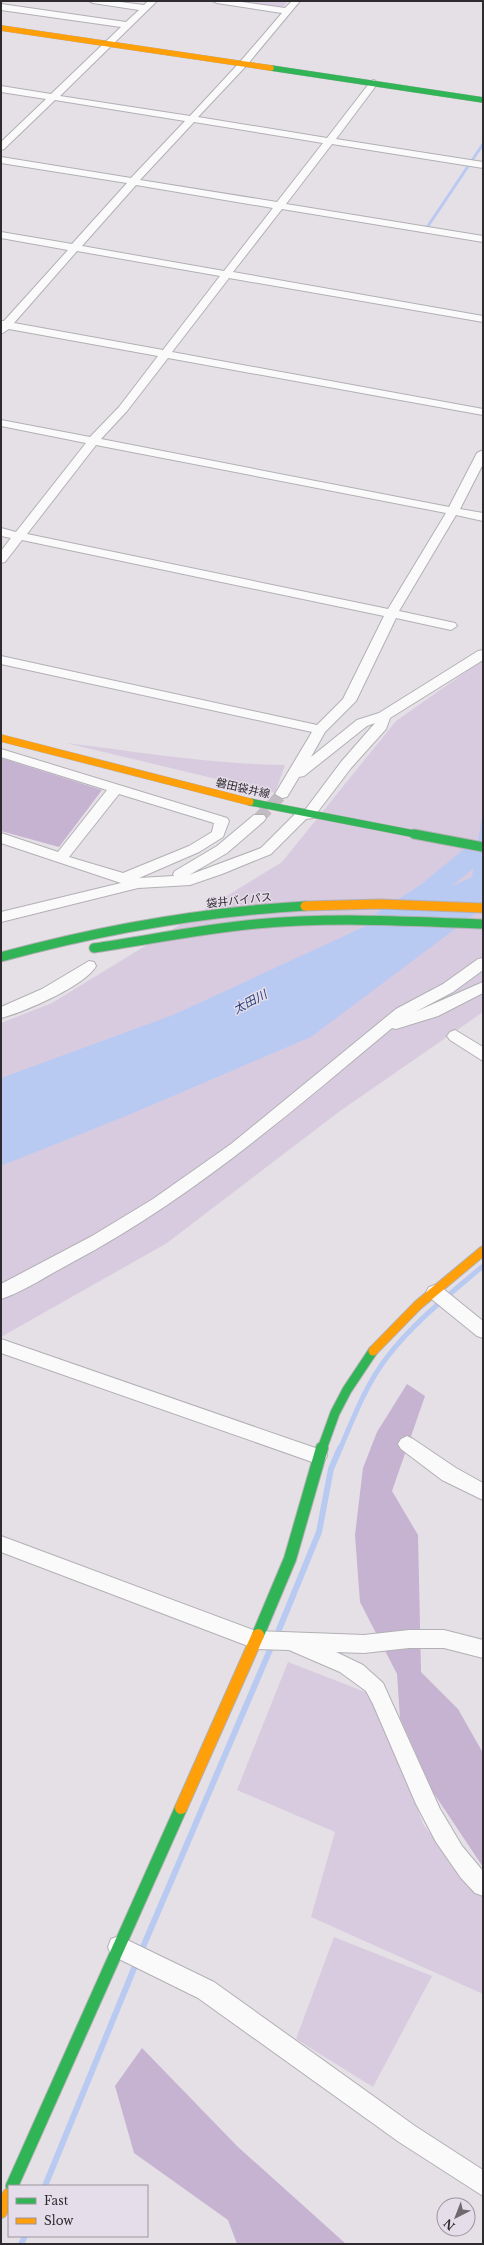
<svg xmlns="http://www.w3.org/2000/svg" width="484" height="2245" viewBox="0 0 484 2245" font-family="'Libre Baskerville','Noto Sans JP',serif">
  <rect width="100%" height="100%" fill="#e4e0e6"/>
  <path fill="#d8cbe0" d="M 230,1 L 288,1 L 282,8 Z
    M 483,660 L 483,1012 L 340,1111 L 167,1243 L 1,1337 L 1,1023 L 52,1003 L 282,862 L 396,721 Z
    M 66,743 C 139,752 211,764 285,765 L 275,793 Z
    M 288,1662 L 368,1693 L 390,1733 L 423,1824 L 468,1884 L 483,1898 L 483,1994 L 311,1917 L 335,1832 L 237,1790 Z
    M 334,1937 L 432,1976 L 373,2087 L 296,2039 Z"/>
  <path fill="#c6b2d1" d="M 1,758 L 102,790 L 59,847 L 1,831 Z
    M 407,1384 L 425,1396 L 392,1491 L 418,1535 L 421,1672 L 458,1709 L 483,1753 L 483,1867 L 433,1792 L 400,1718 L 397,1674 L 360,1602 L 355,1535 L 363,1468 L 377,1432 Z
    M 142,2048 L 238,2147 L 346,2244 L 237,2244 L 228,2220 L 134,2153 L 115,2086 Z"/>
  <path fill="#b9caf2" d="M 483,811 L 483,908 L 311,1037 L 126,1116 L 1,1166 L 1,1078 L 173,1015 L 472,877 Z"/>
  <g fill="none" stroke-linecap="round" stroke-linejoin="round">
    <path stroke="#b9caf2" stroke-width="3" d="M 428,226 L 483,144"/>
    <path stroke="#b9caf2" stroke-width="5" d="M 428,892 L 438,898
      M 340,1449 C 354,1417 366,1384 388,1356 C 414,1322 450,1294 483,1266"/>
    <path stroke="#b9caf2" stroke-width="6" d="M 276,1637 L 319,1532 L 331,1469 L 340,1448
      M 140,1954 L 272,1645
      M 45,2186 L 137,1961
      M 21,2244 L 25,2236"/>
    <path fill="#b9caf2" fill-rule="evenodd" d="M 483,839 L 483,860 C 467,874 402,929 384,929 C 381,929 377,927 375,926 L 371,920 L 375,914 L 419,886 L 474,841 Z"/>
    <path stroke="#c0bcc1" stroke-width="12" stroke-dasharray="12 6" stroke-linecap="butt" d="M 259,818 L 282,794"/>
    <g stroke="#b2b0b4" stroke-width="2">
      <path id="street" d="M 89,1 L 112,1 L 144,5 L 148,1 L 157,1 L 60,96 L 190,116 L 240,62 L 282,13 L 217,3 L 213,1 L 234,1 L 285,8 L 292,1 L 300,1 L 246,66 L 198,117 L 327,138 L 371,81 L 374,80 L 378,83 L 336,139 L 483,162 L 483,168 L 332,144 L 286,204 L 483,236 L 483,242 L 282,209 L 233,272 L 483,316 L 483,322 L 229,278 L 172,352 L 483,409 L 483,415 L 168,358 L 127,411 L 101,439 L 449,507 L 477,453 L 483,450 L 483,464 L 460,509 L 483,513 L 483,521 L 456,515 L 399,611 L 455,623 L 457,626 L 451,630 L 396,618 L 356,701 L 325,732 L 311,757 L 357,720 L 379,713 L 478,651 L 483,650 L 483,660 L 390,718 L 386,729 L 351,768 L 313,818 L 306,819 L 271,854 L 222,874 L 190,885 L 138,888 L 1,922 L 1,912 L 121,883 L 1,843 L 1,833 L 58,852 L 107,790 L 1,757 L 1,749 L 227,818 L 229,821 L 223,837 L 199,852 L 139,878 L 174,876 L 173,874 L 175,871 L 217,846 L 254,815 L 264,815 L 266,818 L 264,821 L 227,853 L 189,875 L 261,848 L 298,811 L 305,810 L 341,762 L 375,723 L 367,726 L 304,776 L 299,777 L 287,797 L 282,798 L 275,794 L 312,732 L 1,664 L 1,656 L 317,725 L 343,699 L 384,616 L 22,540 L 5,562 L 1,563 L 1,551 L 11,538 L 1,536 L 1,528 L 16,532 L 86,443 L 1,426 L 1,420 L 90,437 L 119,407 L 158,356 L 9,329 L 1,334 L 1,321 L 4,321 L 68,250 L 1,238 L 1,232 L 72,244 L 127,183 L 1,163 L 1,157 L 131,178 L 185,121 L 55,100 L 4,149 L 1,150 L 1,142 L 46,99 L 1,92 L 1,86 L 51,94 L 121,27 L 1,10 L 1,4 L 126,22 L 139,10 L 93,3 ZM 194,122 L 323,143 L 277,202 L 140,180 ZM 136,185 L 273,208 L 224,271 L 82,246 ZM 77,251 L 220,276 L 163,350 L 14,323 ZM 96,445 L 446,513 L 388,609 L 27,534 ZM 119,794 L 214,823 L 212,832 L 189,846 L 123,873 L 69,857 Z
        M 483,958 L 483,970 L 453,992 L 415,1012 L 483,982 L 483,993 L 438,1016 L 396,1029 L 392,1028 C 289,1114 190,1200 71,1263 C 48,1275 25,1291 1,1299 L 1,1284 L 92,1236 L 153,1199 L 231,1144 L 396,1009 L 443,984 L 478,959 Z
        M 89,961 L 94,962 L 96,966 C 85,986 24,1012 1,1018 L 1,1007 L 42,989 Z
        M 455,1030 L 483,1047 L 483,1061 L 450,1040 L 447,1036 L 450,1032 Z
        M 435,1285 L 441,1287 L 483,1321 L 483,1338 L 477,1336 L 429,1297 L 426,1292 L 429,1287 Z
        M 1,1339 L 324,1451 L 327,1456 L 324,1461 L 318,1464 L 1,1353 Z
        M 407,1436 L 413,1439 L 456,1468 L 483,1483 L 483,1500 L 442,1480 L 401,1449 L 398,1444 L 401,1439 Z
        M 1,1536 L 256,1631 L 364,1635 L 409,1630 L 444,1630 L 483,1640 L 483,1658 L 444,1648 L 409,1648 L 364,1653 L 336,1652 L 363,1665 L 383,1683 L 440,1809 L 462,1846 L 483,1871 L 483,1896 L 475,1893 L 461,1878 L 436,1842 L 416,1804 L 373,1704 L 366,1691 L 340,1672 L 289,1650 L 256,1649 L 1,1552 Z
        M 119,1936 L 214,1982 L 415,2126 L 483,2170 L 483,2196 L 399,2142 L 198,1998 L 111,1955 L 108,1947 L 111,1939 Z"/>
    </g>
    <g stroke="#b2b0b4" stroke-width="6">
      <path id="fast-far3" d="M 271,68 L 483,100"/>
    </g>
    <g stroke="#b2b0b4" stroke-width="8">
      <path id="fast-far2" d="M 250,802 L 420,835"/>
    </g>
    <g stroke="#b2b0b4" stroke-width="11">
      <path id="fast-far1" d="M 414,834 L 483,847
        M 94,948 C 148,940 202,929 256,924 C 331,917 407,921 483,924
        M 1,957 C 103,929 199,912 305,906
        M 322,1449 L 335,1413 L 347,1390 L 373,1351"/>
    </g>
    <g stroke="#b2b0b4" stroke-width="14">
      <path id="fast" d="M 258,1635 L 290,1559 L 322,1448
        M 12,2186 L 181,1808"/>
    </g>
    <g stroke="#b2b0b4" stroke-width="6">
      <path id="slow-far3" d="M 1,28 L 271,68"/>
    </g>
    <g stroke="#b2b0b4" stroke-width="8">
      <path id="slow-far2" d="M 1,738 L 250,802"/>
    </g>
    <g stroke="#b2b0b4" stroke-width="11">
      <path id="slow-far1" d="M 305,906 L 380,904 L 483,908
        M 373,1351 L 418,1305 L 483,1251"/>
    </g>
    <g stroke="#b2b0b4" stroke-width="14">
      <path id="slow" d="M 181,1808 L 258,1635
        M 1,2212 L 9,2194"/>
    </g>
    <use href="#street" fill="#fbfafb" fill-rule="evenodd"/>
    <use href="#fast-far3" stroke="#30b455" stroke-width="5.5"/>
    <use href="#fast-far2" stroke="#30b455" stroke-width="7"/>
    <use href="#fast-far1" stroke="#30b455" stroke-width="9"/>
    <use href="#fast" stroke="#30b455" stroke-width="12"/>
    <use href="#slow-far3" stroke="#ff9f0a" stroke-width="5.5"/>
    <use href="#slow-far2" stroke="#ff9f0a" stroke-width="7"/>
    <use href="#slow-far1" stroke="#ff9f0a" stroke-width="9"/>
    <use href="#slow" stroke="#ff9f0a" stroke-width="12"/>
  </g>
  <g text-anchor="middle" stroke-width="3" stroke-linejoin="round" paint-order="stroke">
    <g font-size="11" fill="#2e2b2f" stroke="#e5dde9">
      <text transform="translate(243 788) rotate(13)" y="4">磐田袋井線</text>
      <text transform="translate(239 900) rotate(-6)" y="4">袋井バイパス</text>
    </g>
    <g font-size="12" font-style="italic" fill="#233f7d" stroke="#e5dde9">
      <text transform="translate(250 1002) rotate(-28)" y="4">太田川</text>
    </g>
  </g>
  <rect width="484" height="2245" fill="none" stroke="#2e2b2f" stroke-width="4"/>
  <rect x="8" y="2185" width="140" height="52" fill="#e5dde9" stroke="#9c969f"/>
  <rect x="16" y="2198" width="20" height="6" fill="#30b455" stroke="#9c969f"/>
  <text x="44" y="2205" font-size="12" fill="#2e2b2f">Fast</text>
  <rect x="16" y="2218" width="20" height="6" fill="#ff9f0a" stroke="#9c969f"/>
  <text x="44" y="2225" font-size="12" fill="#2e2b2f">Slow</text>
  <g transform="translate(456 2217) rotate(222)"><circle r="19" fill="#e5dde9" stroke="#9c969f"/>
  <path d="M0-3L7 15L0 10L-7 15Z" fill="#6e6a6f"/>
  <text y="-6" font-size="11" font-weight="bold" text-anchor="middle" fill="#2e2b2f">N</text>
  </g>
</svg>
